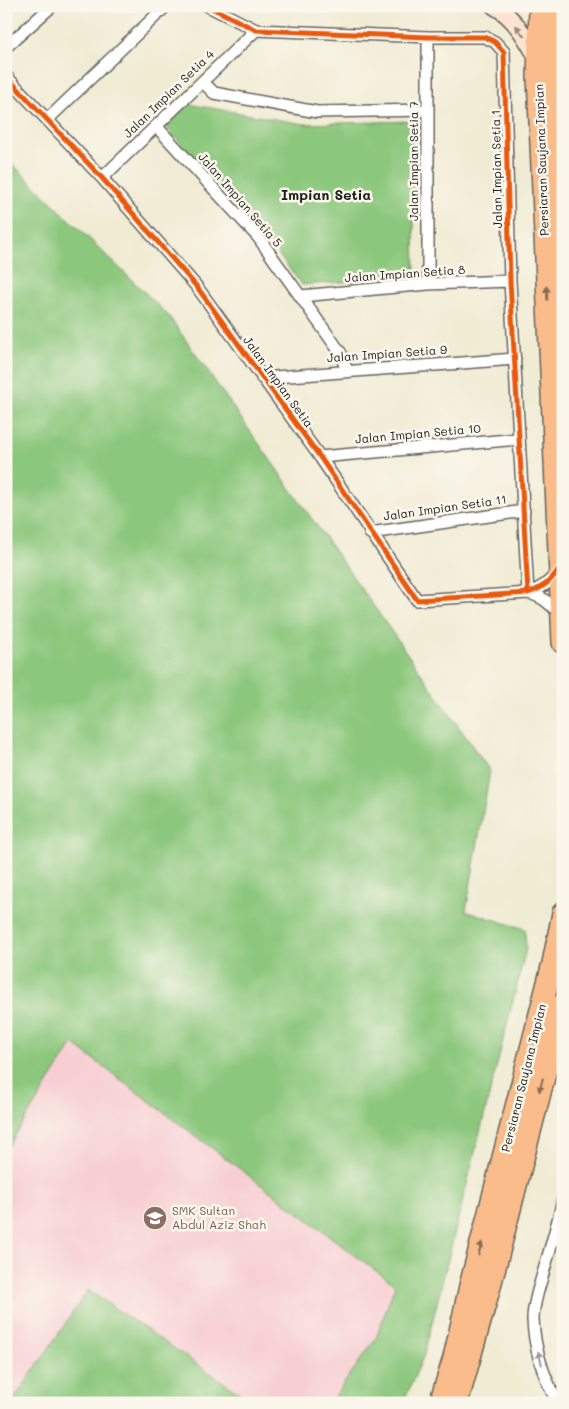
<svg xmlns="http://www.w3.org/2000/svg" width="569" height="1409" viewBox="0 0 569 1409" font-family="Mali,sans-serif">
  <rect width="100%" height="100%" fill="#fbf7ec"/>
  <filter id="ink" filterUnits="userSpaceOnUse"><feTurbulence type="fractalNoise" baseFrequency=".02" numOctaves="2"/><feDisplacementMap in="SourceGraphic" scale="10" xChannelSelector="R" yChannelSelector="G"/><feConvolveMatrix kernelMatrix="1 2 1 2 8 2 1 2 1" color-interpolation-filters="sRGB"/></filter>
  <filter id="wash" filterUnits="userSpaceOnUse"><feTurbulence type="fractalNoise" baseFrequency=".0096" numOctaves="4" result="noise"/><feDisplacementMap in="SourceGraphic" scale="20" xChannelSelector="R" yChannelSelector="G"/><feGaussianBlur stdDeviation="1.12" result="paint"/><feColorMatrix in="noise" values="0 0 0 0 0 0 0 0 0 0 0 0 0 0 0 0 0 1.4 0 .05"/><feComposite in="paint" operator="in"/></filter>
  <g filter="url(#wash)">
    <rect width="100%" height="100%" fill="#f0ebd3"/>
    <path fill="#f7cfd3" d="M 73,1044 L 395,1286 L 376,1338 L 330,1403 L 6,1403 L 6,1150 Z"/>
    <path fill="#8bc77c" stroke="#54724c" d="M 188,104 L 304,124 L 412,121 L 415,277 L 302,285 L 253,222 L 166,127 Z
      M 6,158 L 168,315 L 490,771 L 466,911 L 525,929 L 526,949 L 424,1355 L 403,1403 L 330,1403 L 376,1338 L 395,1285 L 73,1044 L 6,1150 Z
      M 88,1290 L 254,1403 L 16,1403 L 13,1401 Z"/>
  </g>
  <g filter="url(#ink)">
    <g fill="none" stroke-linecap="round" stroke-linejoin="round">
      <g stroke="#66645c" stroke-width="14">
        <path id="street" d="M 208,6 L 256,30 L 428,37 L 485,37 L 495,42 L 504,52 L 510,281 L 528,593
          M 6,47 L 52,6
          M 6,76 L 102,178 L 197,287 L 320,457 L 417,600 L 528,593 C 543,588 550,582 559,570
          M 203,82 L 214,93 L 317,112 L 428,110
          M 48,119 L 166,6
          M 156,126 L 258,237 L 340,352 L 347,371
          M 102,178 L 256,30
          M 428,284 L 428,37
          M 301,296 L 428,284 L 510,281
          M 262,378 L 515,359
          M 320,457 L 519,439
          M 370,533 L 524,511
          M 528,593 C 543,596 551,605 561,615
          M 558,1403 C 544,1378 534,1348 533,1319 C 533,1303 540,1285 544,1270 C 551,1246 558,1223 563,1199"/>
      </g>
      <g stroke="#66645c" stroke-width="19">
        <path id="secondary" d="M 494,6 C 515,17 528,41 539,61"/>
      </g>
      <g stroke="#66645c" stroke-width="24">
        <path id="highway" d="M 540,6 L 538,77 L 563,643
          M 560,6 L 556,66 L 563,259
          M 440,1403 L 454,1358 L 470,1286 L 553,963 L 563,913
          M 457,1403 L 489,1290 L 563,1004"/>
      </g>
      <use href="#street" stroke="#fff" stroke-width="11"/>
      <use href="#secondary" stroke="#fde4d0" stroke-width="16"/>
      <use href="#highway" stroke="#f9bc8a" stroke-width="21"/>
      <g stroke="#fbf7ec" stroke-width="8">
        <path id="cycleway" d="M 208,6 L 256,30 L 428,37 L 485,37 L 495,42 L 504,52 L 510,281 L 528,593
          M 6,76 L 102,178 L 197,287 L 320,457 L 417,600 L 528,593 C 543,588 550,582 559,569"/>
      </g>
      <use href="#cycleway" stroke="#e8590c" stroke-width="5"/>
    </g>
    <defs><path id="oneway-solid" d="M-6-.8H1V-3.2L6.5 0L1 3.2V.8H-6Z" transform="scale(1.25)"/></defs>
    <use fill="#988a7f" href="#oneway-solid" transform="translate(520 31) rotate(-128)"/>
    <g fill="#8a6c53">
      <use href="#oneway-solid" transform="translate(547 293) rotate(-93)"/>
      <use href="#oneway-solid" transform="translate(541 1085) rotate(105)"/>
      <use href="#oneway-solid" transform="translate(480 1249) rotate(-76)"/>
    </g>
    <use fill="#999" href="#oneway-solid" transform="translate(540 1358) rotate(-106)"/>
  </g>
  <defs>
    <g id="school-disc" transform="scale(1.25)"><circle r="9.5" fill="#8d6e63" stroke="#fbf7ec"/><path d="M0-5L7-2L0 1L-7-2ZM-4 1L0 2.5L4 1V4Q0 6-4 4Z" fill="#fff"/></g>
  </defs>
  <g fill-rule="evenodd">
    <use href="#school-disc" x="155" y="1218"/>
  </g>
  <g text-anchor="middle" stroke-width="5" stroke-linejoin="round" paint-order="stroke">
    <g font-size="12" fill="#1c1c1c" stroke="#fbf7ec">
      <text transform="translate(169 94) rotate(-44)" y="4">Jalan Impian Setia 4</text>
      <text transform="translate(542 160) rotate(-92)" y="4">Persiaran Saujana Impian</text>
      <text transform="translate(414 161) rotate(-90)" y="4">Jalan Impian Setia 7</text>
      <text transform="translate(497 169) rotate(-91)" y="4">Jalan Impian Setia 1</text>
      <text transform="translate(240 200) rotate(49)" y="4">Jalan Impian Setia 5</text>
      <text transform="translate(405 274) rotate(-4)" y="4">Jalan Impian Setia 8</text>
      <text transform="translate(387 354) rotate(-4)" y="4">Jalan Impian Setia 9</text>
      <text transform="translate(278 382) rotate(54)" y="4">Jalan Impian Setia</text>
      <text transform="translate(418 434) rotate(-5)" y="4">Jalan Impian Setia 10</text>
      <text transform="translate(445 508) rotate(-8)" y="4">Jalan Impian Setia 11</text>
      <text transform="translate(524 1078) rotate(-76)" y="4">Persiaran Saujana Impian</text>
    </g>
    <g font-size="12" fill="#785e54" stroke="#fbf7ec" text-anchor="start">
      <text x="172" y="1215">SMK Sultan<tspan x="172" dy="14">Abdul Aziz Shah</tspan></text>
    </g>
    <g font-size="14" font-weight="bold" fill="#1c1c1c" stroke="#fbf7ec">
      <text x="326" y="200">Impian Setia</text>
    </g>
  </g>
  <rect width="569" height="1409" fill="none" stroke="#fbf7ec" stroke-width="25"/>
</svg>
